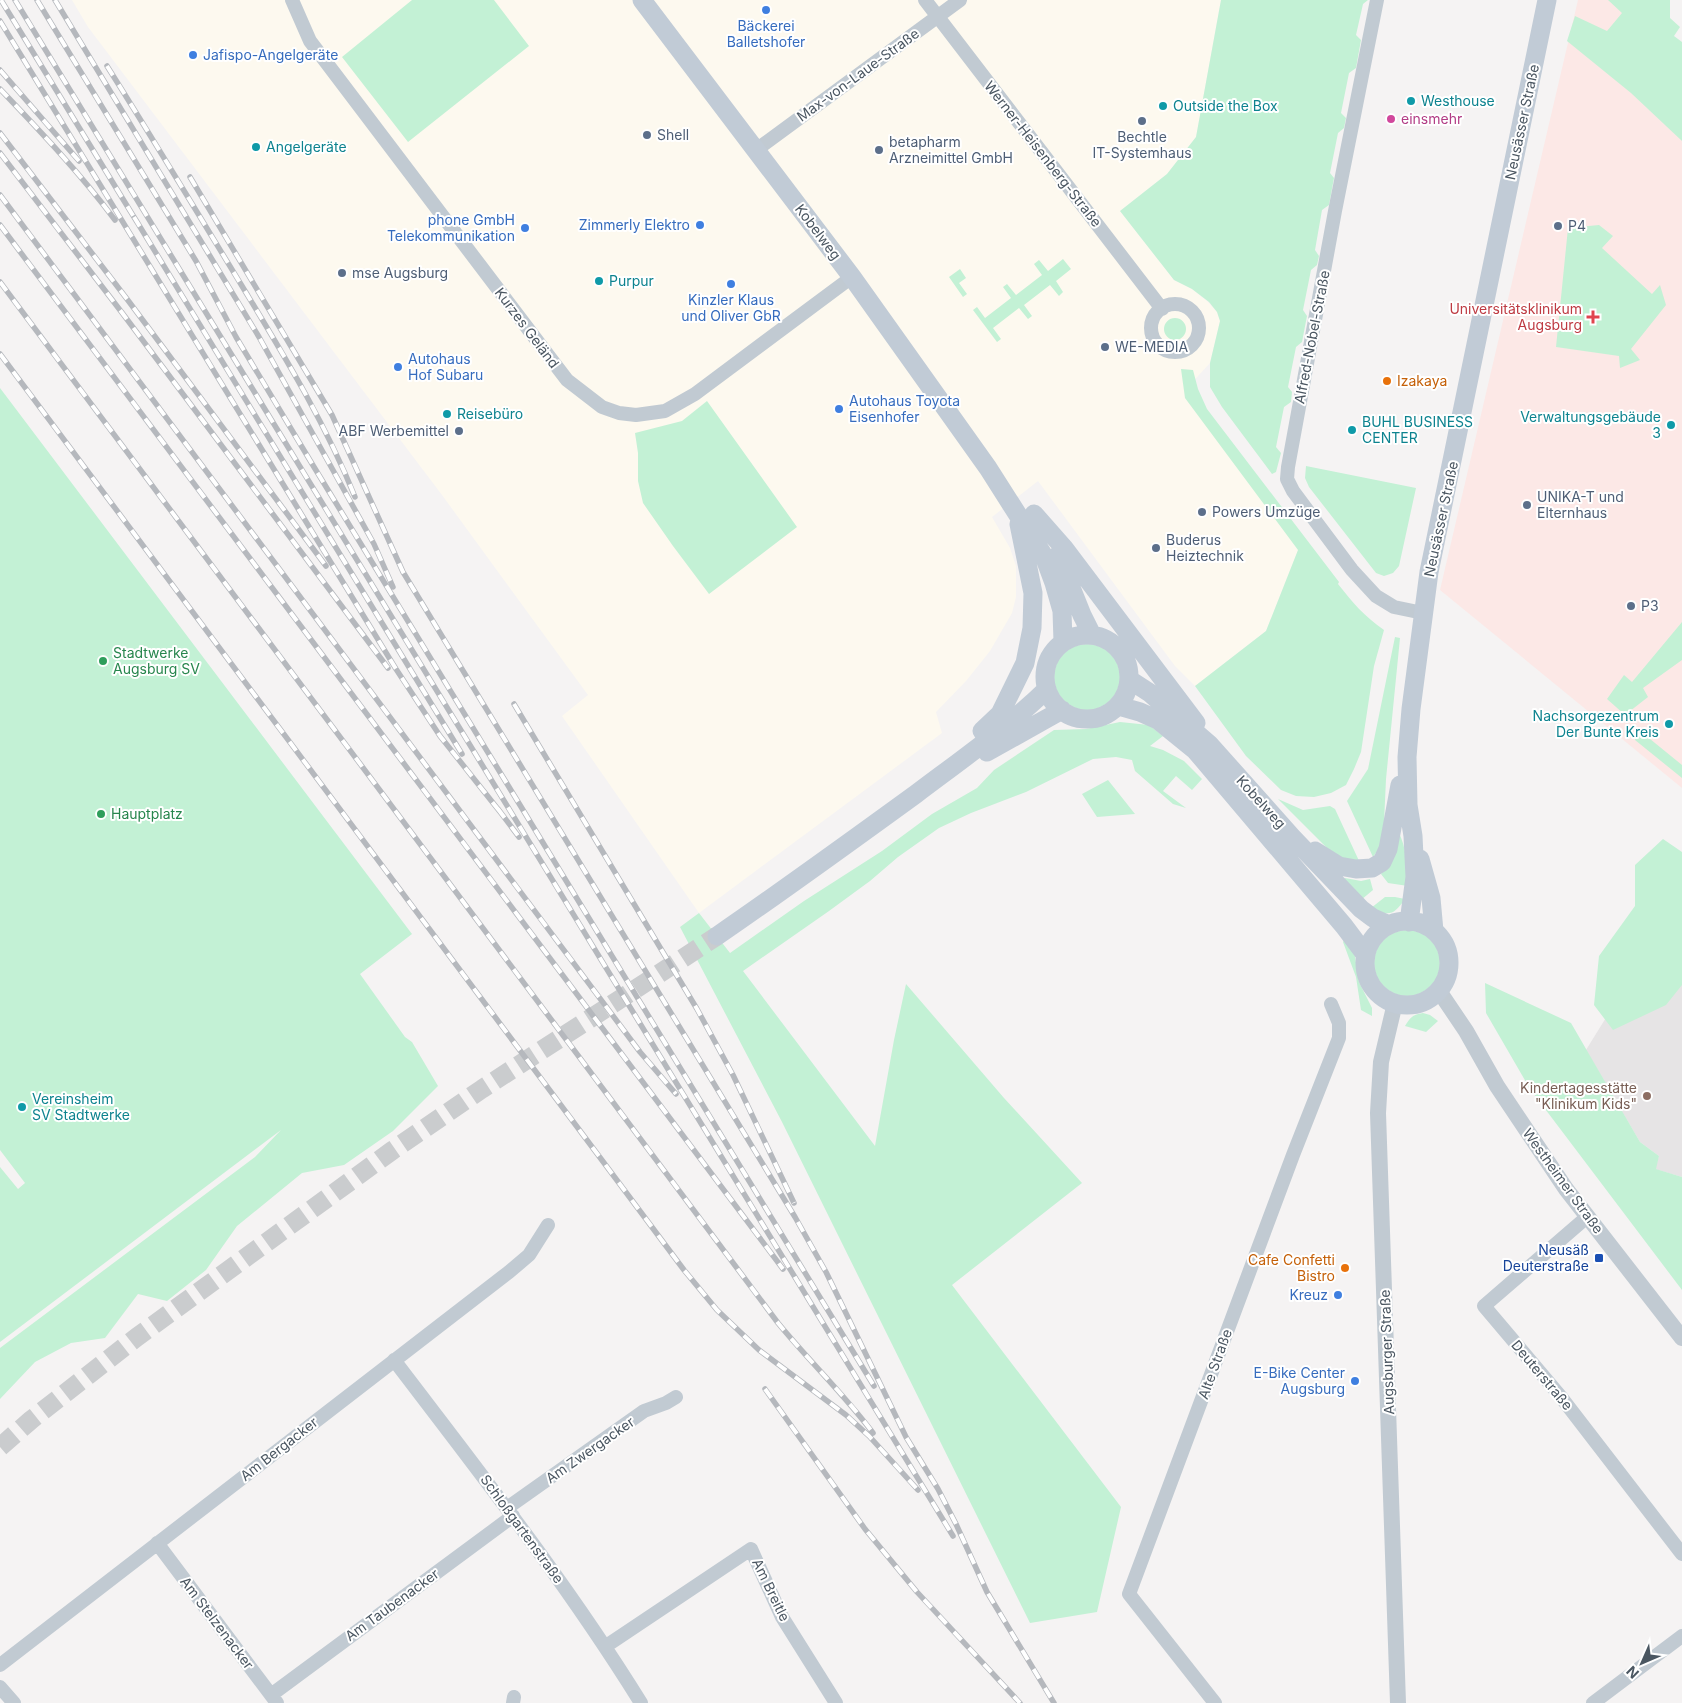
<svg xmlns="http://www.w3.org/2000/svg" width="1682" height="1703" viewBox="0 0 1682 1703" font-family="Inter,sans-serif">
  <rect width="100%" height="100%" fill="#f5f3f3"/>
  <path fill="#fdf9ef" d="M 72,0 L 1221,0 L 1196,137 L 1167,174 L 1120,211 L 1174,280 L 1192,289 L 1207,301 L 1217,312 L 1220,321 L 1210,363 L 1186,389 L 1303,538 L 1266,631 L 1195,686 L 1175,666 L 1038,481 L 992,517 L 1010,548 L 1016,566 L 1016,597 L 1012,613 L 990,651 L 966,681 L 936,712 L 942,733 L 699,913 L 562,716 L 588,695 L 442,495 L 88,27 Z"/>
  <path fill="#e6e4e5" d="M 1682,953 L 1682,1177 L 1655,1169 L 1659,1156 L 1640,1142 L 1586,1050 L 1612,1008 Z"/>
  <path fill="#fce8e6" d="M 1578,0 L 1631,0 L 1682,45 L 1682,788 L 1440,590 Z"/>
  <path fill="#c3f1d5" d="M 412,0 L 494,0 L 529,46 L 408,142 L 342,57 Z
    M 1221,0 L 1368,0 L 1363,4 L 1356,35 L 1361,40 L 1356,68 L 1349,73 L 1341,113 L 1346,118 L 1344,128 L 1338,133 L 1330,173 L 1334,178 L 1329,205 L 1322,210 L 1315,250 L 1319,256 L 1317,265 L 1311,270 L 1303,310 L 1307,316 L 1302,342 L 1296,347 L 1288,387 L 1292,392 L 1291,402 L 1284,407 L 1276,447 L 1281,453 L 1276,472 L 1272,474 L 1222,407 L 1210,387 L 1210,363 L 1220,321 L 1217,312 L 1209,302 L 1192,289 L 1174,280 L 1120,211 L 1167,174 L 1196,137 Z
    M 1608,0 L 1670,0 L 1670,18 L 1680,27 L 1674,36 L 1682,42 L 1682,141 L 1631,93 L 1567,41 L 1575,16 L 1607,31 L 1622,13 Z
    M 1599,225 L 1613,236 L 1602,248 L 1652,294 L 1660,285 L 1666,305 L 1631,349 L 1640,360 L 1620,368 L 1619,356 L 1556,347 L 1568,228 Z
    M 1063,259 L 1071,269 L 1056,281 L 1063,292 L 1059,296 L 1050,285 L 1024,305 L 1032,316 L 1028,319 L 1019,308 L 993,328 L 1001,339 L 997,342 L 973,310 L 977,307 L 985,318 L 1011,298 L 1003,287 L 1007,284 L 1016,295 L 1042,275 L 1034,264 L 1039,260 L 1048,271 Z
    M 960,269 L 966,278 L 959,283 L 967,294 L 963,297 L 949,277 Z
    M1164 329a11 11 0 1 1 22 0a11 11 0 1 1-22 0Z
    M 1181,369 L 1193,370 L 1198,389 L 1207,409 L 1339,582 L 1338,584 C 1353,603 1364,616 1384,630 L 1374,666 L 1361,752 L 1354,769 L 1346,785 L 1331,793 L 1314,797 L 1296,796 L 1281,790 L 1246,756 L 1195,686 L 1266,631 L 1298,550 L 1185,398 Z
    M 0,388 L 412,934 L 360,974 L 405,1037 L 412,1042 L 438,1086 L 393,1131 L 344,1165 L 302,1173 L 237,1226 L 206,1270 L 167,1301 L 138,1294 L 105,1338 L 71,1343 L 35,1362 L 0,1399 L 0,1348 L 255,1157 L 281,1130 L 0,1342 L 0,1167 L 18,1189 L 25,1183 L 0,1150 Z
    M 707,401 L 797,527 L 709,594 L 673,546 L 643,503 L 638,481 L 638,453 L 635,433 L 682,421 Z
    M 1306,466 L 1416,488 L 1399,566 L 1393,573 L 1384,576 L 1376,573 L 1309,487 L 1305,478 Z
    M 1682,622 L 1682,660 L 1643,688 L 1648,697 L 1625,715 L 1607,699 L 1624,675 L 1632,682 Z
    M 1395,637 L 1400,638 L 1386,779 L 1384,823 L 1381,846 L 1373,857 L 1347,801 L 1368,769 Z
    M1054 677a33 33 0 1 1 66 0a33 33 0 1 1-66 0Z
    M 1120,722 L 1149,725 L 1163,736 L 1150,746 L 1163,750 L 1184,761 L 1202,779 L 1192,790 L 1176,776 L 1163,791 L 1186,808 L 1173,804 L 1135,771 L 1132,760 L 1116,757 L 1093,759 L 1026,792 L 971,813 L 939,828 L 898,857 L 870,881 L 829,911 L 743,971 L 875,1146 L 894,1040 L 906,984 L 1004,1098 L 1082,1183 L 952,1285 L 1121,1507 L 1097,1612 L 1030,1623 L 782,1122 L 680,927 L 699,913 L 730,953 L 804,901 L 882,851 L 932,814 L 977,788 L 994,770 L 1054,730 L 1086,729 Z
    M 1639,730 L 1682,765 L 1682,778 L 1635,740 L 1635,732 Z
    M 1108,780 L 1135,814 L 1097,817 L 1082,794 Z
    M 1278,799 L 1303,810 L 1330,806 L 1335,809 L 1360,863 L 1340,859 L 1326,847 Z
    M 1398,831 C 1407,848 1407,867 1408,886 L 1388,883 L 1381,874 L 1386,867 Z
    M 1663,839 L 1682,852 L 1682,985 L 1666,1005 L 1613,1030 L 1594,1005 L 1599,956 L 1635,906 L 1635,865 Z
    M 1345,878 L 1361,881 L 1370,879 L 1373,890 L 1361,900 L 1342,880 Z
    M 1385,897 L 1395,897 L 1405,899 C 1394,915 1389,917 1371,908 Z
    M1374 963a33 33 0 1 1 66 0a33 33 0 1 1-66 0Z
    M 1346,937 L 1355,956 L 1359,982 L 1372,1008 L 1372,1016 L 1361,1010 L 1356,977 L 1343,942 Z
    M 1485,983 L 1571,1023 L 1640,1142 L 1659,1156 L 1656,1169 L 1682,1177 L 1682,1290 L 1530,1089 L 1486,1013 Z
    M 1423,1013 L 1430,1015 L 1438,1021 L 1426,1032 L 1405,1026 C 1410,1018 1413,1014 1423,1013 Z"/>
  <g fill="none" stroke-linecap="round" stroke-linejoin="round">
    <path stroke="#caccce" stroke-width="19" stroke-dasharray="19 9" stroke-linecap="butt" d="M 0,1447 L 31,1420 L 137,1337 L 393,1150 L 482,1089 L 717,936"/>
    <path stroke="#c1cad2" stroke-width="14" d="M 292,0 L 310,41 L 554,363 L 567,380 L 602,407 L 619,413 L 636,415 L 665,411 L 695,394 L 852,277
      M 925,0 L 1162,309
      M 1377,0 L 1335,211 L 1288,467 L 1287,479 L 1293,491 L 1352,570 L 1376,596 L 1394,607 L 1423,613
      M 756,150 L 960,0
      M1151 328a24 24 0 1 1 48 0a24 24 0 1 1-48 0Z
      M 1587,1217 L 1484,1306 L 1561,1397 L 1682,1554
      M 394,1360 C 480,1473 566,1582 641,1703
      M 507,1508 L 644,1411 L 666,1403 L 676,1397
      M 157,1543 L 277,1703
      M 606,1646 L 751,1549 L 782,1617 L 836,1703
      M 0,1665 L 509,1272 L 529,1255 L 548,1225
      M 0,1687 L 14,1703
      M 271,1695 L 513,1516
      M 513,1703 L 514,1697
      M 1215,1703 L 1129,1594 L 1293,1155 L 1339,1038 L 1339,1023 L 1331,1004
      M 1593,1703 L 1682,1636"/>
    <path stroke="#c1cad2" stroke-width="16" d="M 1439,991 L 1466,1031 L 1497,1086 L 1566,1189 L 1682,1338
      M 1395,1003 L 1381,1062 L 1378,1113 L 1398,1703"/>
    <path stroke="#c1cbd6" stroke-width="19" d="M 642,0 L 852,277 L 988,468 L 1044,556 L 1054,583 L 1062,611 L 1063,642
      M 1034,514 L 1064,548 L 1196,723
      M 1058,555 L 1082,615 L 1092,635
      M1045 677a42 42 0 1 1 84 0a42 42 0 1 1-84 0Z
      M 1130,680 L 1150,693 L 1210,745 L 1292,837 L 1361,909 L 1373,918 L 1389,925
      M 1119,706 L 1140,712 L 1158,720 L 1195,750 L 1344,926 L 1365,954
      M 982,731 L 1000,714 L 1025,663 L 1032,628 L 1033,593 L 1019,524
      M 987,752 L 1062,710
      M 1315,851 L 1339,866 L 1356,869 L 1372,868 L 1382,862 L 1388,849 L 1400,785
      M 1420,859 L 1431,898 L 1434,931
      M1365 963a42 42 0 1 1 84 0a42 42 0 1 1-84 0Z
      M 1409,922 L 1415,877 L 1413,836 L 1408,805 L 1407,757 L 1411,709 L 1429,572 L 1547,0
      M 717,936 C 784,890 850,842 916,794 C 961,760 1007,728 1047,689"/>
    <g stroke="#b5b8bd" stroke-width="5.5">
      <path id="rail" d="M 1,0 L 137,222
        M 15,0 L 953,1536
        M 37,0 L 196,261 L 236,337 L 314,467 L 874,1386
        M 55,0 L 259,337 L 374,544 L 393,587
        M 0,21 L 396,669 L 440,736 L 501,813
        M 107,66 C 153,139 197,212 242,286 C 283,354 325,422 355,497
        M 0,70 L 79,161
        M 0,89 C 40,131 80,173 115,220
        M 0,133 L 127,299 L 326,566
        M 0,153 L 123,314 L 388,668
        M 190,177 L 332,415 L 403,572 L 795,1217 L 826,1272 L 906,1437 L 938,1489 L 956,1524 L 987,1592 L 1054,1703
        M 0,195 L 640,1052 L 676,1094
        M 134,217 L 462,754
        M 0,225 L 783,1269
        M 0,282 L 778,1323 C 809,1361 844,1394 873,1433
        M 0,354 L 684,1270 L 717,1310 L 759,1350 L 846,1415 L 869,1436 L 918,1490
        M 514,704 L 697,1009 L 733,1075 L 794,1203
        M 498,809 L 519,837
        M 765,1389 L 865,1529 L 917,1592 L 1020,1703"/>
    </g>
    <use href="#rail" stroke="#fff" stroke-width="4" stroke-dasharray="11" stroke-linecap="butt"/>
  </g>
  <g fill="#3f7fe0" stroke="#fff" stroke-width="2">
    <circle cx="766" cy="10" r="5"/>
    <circle cx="193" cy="55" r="5"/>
    <circle cx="700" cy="225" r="5"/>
    <circle cx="525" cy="228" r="5"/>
    <circle cx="731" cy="284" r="5"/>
    <circle cx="398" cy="367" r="5"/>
    <circle cx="839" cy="409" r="5"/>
    <circle cx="1338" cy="1295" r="5"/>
    <circle cx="1355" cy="1381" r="5"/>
  </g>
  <g fill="#0f9aa8" stroke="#fff" stroke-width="2">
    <circle cx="1411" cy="101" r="5"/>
    <circle cx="1163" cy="106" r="5"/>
    <circle cx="256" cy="147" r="5"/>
    <circle cx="599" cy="281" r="5"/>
    <circle cx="447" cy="414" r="5"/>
    <circle cx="1671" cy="425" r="5"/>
    <circle cx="1352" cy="430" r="5"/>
    <circle cx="1669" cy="724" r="5"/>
    <circle cx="22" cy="1107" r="5"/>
  </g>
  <circle fill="#d1479c" stroke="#fff" stroke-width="2" cx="1391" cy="119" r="5"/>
  <g fill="#5c6f8a" stroke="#fff" stroke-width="2">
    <circle cx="1142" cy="121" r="5"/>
    <circle cx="647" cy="135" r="5"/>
    <circle cx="879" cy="150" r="5"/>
    <circle cx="1558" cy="226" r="5"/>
    <circle cx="342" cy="273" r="5"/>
    <circle cx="1105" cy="347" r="5"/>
    <circle cx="459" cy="431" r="5"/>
    <circle cx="1527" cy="505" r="5"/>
    <circle cx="1202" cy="512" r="5"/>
    <circle cx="1156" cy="548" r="5"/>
    <circle cx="1631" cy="606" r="5"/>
  </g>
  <path fill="#e0444e" stroke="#fff" stroke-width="2" d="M1590.5 309.5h5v5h5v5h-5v5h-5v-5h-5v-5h5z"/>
  <g fill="#e8710a" stroke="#fff" stroke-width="2">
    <circle cx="1387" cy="381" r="5"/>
    <circle cx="1345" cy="1268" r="5"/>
  </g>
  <g fill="#2e9e5b" stroke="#fff" stroke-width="2">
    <circle cx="103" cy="661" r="5"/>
    <circle cx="101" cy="814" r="5"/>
  </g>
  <circle fill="#8d6e63" stroke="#fff" stroke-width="2" cx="1647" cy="1096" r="5"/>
  <rect fill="#1a4fb4" stroke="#fff" stroke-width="2" x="1594" y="1253" width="10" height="10" rx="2.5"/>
  <g text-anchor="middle" stroke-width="4" stroke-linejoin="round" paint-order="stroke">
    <g font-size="14" fill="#366cbe" stroke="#fff" text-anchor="end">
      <text x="766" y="31" text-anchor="middle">Bäckerei<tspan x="766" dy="16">Balletshofer</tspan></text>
      <text x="203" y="60" text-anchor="start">Jafispo-Angelgeräte</text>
      <text x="515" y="225">phone GmbH<tspan x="515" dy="16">Telekommunikation</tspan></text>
      <text x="690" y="230">Zimmerly Elektro</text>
      <text x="731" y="305" text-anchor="middle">Kinzler Klaus<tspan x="731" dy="16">und Oliver GbR</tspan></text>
      <text x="408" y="364" text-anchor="start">Autohaus<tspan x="408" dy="16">Hof Subaru</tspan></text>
      <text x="849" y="406" text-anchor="start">Autohaus Toyota<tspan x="849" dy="16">Eisenhofer</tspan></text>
      <text x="1328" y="1300">Kreuz</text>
      <text x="1345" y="1378">E-Bike Center<tspan x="1345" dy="16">Augsburg</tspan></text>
    </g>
    <g font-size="14" fill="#4a5661" stroke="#fff">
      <text transform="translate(858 75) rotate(-36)" y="5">Max-von-Laue-Straße</text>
      <text transform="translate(1522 122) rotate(-78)" y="5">Neusässer Straße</text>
      <text transform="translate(1043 154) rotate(52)" y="5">Werner-Heisenberg-Straße</text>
      <text transform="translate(818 232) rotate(53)" y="5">Kobelweg</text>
      <text transform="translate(527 328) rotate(53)" y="5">Kurzes Geländ</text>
      <text transform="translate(1312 337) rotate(-79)" y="5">Alfred-Nobel-Straße</text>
      <text transform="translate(1441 519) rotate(-78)" y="5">Neusässer Straße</text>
      <text transform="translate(1261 802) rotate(48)" y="5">Kobelweg</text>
      <text transform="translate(1563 1181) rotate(54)" y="5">Westheimer Straße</text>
      <text transform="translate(1387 1352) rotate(-92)" y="5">Augsburger Straße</text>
      <text transform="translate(1215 1364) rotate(-70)" y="5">Alte Straße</text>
      <text transform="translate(1542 1375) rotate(50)" y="5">Deuterstraße</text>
      <text transform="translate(279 1449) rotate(-38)" y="5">Am Bergacker</text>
      <text transform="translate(590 1450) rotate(-35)" y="5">Am Zwergacker</text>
      <text transform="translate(522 1529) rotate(54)" y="5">Schloßgartenstraße</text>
      <text transform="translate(771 1590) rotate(64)" y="5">Am Breitle</text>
      <text transform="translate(392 1605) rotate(-36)" y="5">Am Taubenacker</text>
      <text transform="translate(217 1623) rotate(53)" y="5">Am Stelzenacker</text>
    </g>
    <g font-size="14" fill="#0d838f" stroke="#fff" text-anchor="start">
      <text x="1421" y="106">Westhouse</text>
      <text x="1173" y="111">Outside the Box</text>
      <text x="266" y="152">Angelgeräte</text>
      <text x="609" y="286">Purpur</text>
      <text x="457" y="419">Reisebüro</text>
      <text x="1661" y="422" text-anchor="end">Verwaltungsgebäude<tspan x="1661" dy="16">3</tspan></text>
      <text x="1362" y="427">BUHL BUSINESS<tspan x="1362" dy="16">CENTER</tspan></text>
      <text x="1659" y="721" text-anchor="end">Nachsorgezentrum<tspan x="1659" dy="16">Der Bunte Kreis</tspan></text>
      <text x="32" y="1104">Vereinsheim<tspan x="32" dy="16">SV Stadtwerke</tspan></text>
    </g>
    <g font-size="14" fill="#b23c85" stroke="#fff" text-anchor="start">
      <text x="1401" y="124">einsmehr</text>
    </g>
    <g font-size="14" fill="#4e5e75" stroke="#fff" text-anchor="start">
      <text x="657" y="140">Shell</text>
      <text x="1142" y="142" text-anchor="middle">Bechtle<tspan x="1142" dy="16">IT-Systemhaus</tspan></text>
      <text x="889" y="147">betapharm<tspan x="889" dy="16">Arzneimittel GmbH</tspan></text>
      <text x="1568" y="231">P4</text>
      <text x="352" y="278">mse Augsburg</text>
      <text x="1115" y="352">WE-MEDIA</text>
      <text x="449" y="436" text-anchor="end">ABF Werbemittel</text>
      <text x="1537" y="502">UNIKA-T und<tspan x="1537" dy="16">Elternhaus</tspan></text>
      <text x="1212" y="517">Powers Umzüge</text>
      <text x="1166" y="545">Buderus<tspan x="1166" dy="16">Heiztechnik</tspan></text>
      <text x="1641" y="611">P3</text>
    </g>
    <g font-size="14" fill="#be3a42" stroke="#fff" text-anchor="end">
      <text x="1582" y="314">Universitätsklinikum<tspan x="1582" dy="16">Augsburg</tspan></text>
    </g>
    <g font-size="14" fill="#c56008" stroke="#fff" text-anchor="start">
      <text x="1397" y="386">Izakaya</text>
      <text x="1335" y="1265" text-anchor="end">Cafe Confetti<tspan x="1335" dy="16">Bistro</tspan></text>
    </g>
    <g font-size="14" fill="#27864d" stroke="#fff" text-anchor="start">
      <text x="113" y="658">Stadtwerke<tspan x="113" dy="16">Augsburg SV</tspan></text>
      <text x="111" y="819">Hauptplatz</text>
    </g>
    <g font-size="14" fill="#785e54" stroke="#fff" text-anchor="end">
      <text x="1637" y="1093">Kindertagesstätte<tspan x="1637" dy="16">"Klinikum Kids"</tspan></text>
    </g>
    <g font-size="14" fill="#164399" stroke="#fff" text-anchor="end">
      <text x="1589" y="1255">Neusäß<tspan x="1589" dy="16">Deuterstraße</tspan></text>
    </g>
  </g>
  <g transform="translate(1642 1663) rotate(225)" stroke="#ffffff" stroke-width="4" paint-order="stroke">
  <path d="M0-4L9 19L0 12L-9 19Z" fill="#4a5661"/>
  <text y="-8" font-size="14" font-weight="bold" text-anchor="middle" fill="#4a5661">N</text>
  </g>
</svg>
